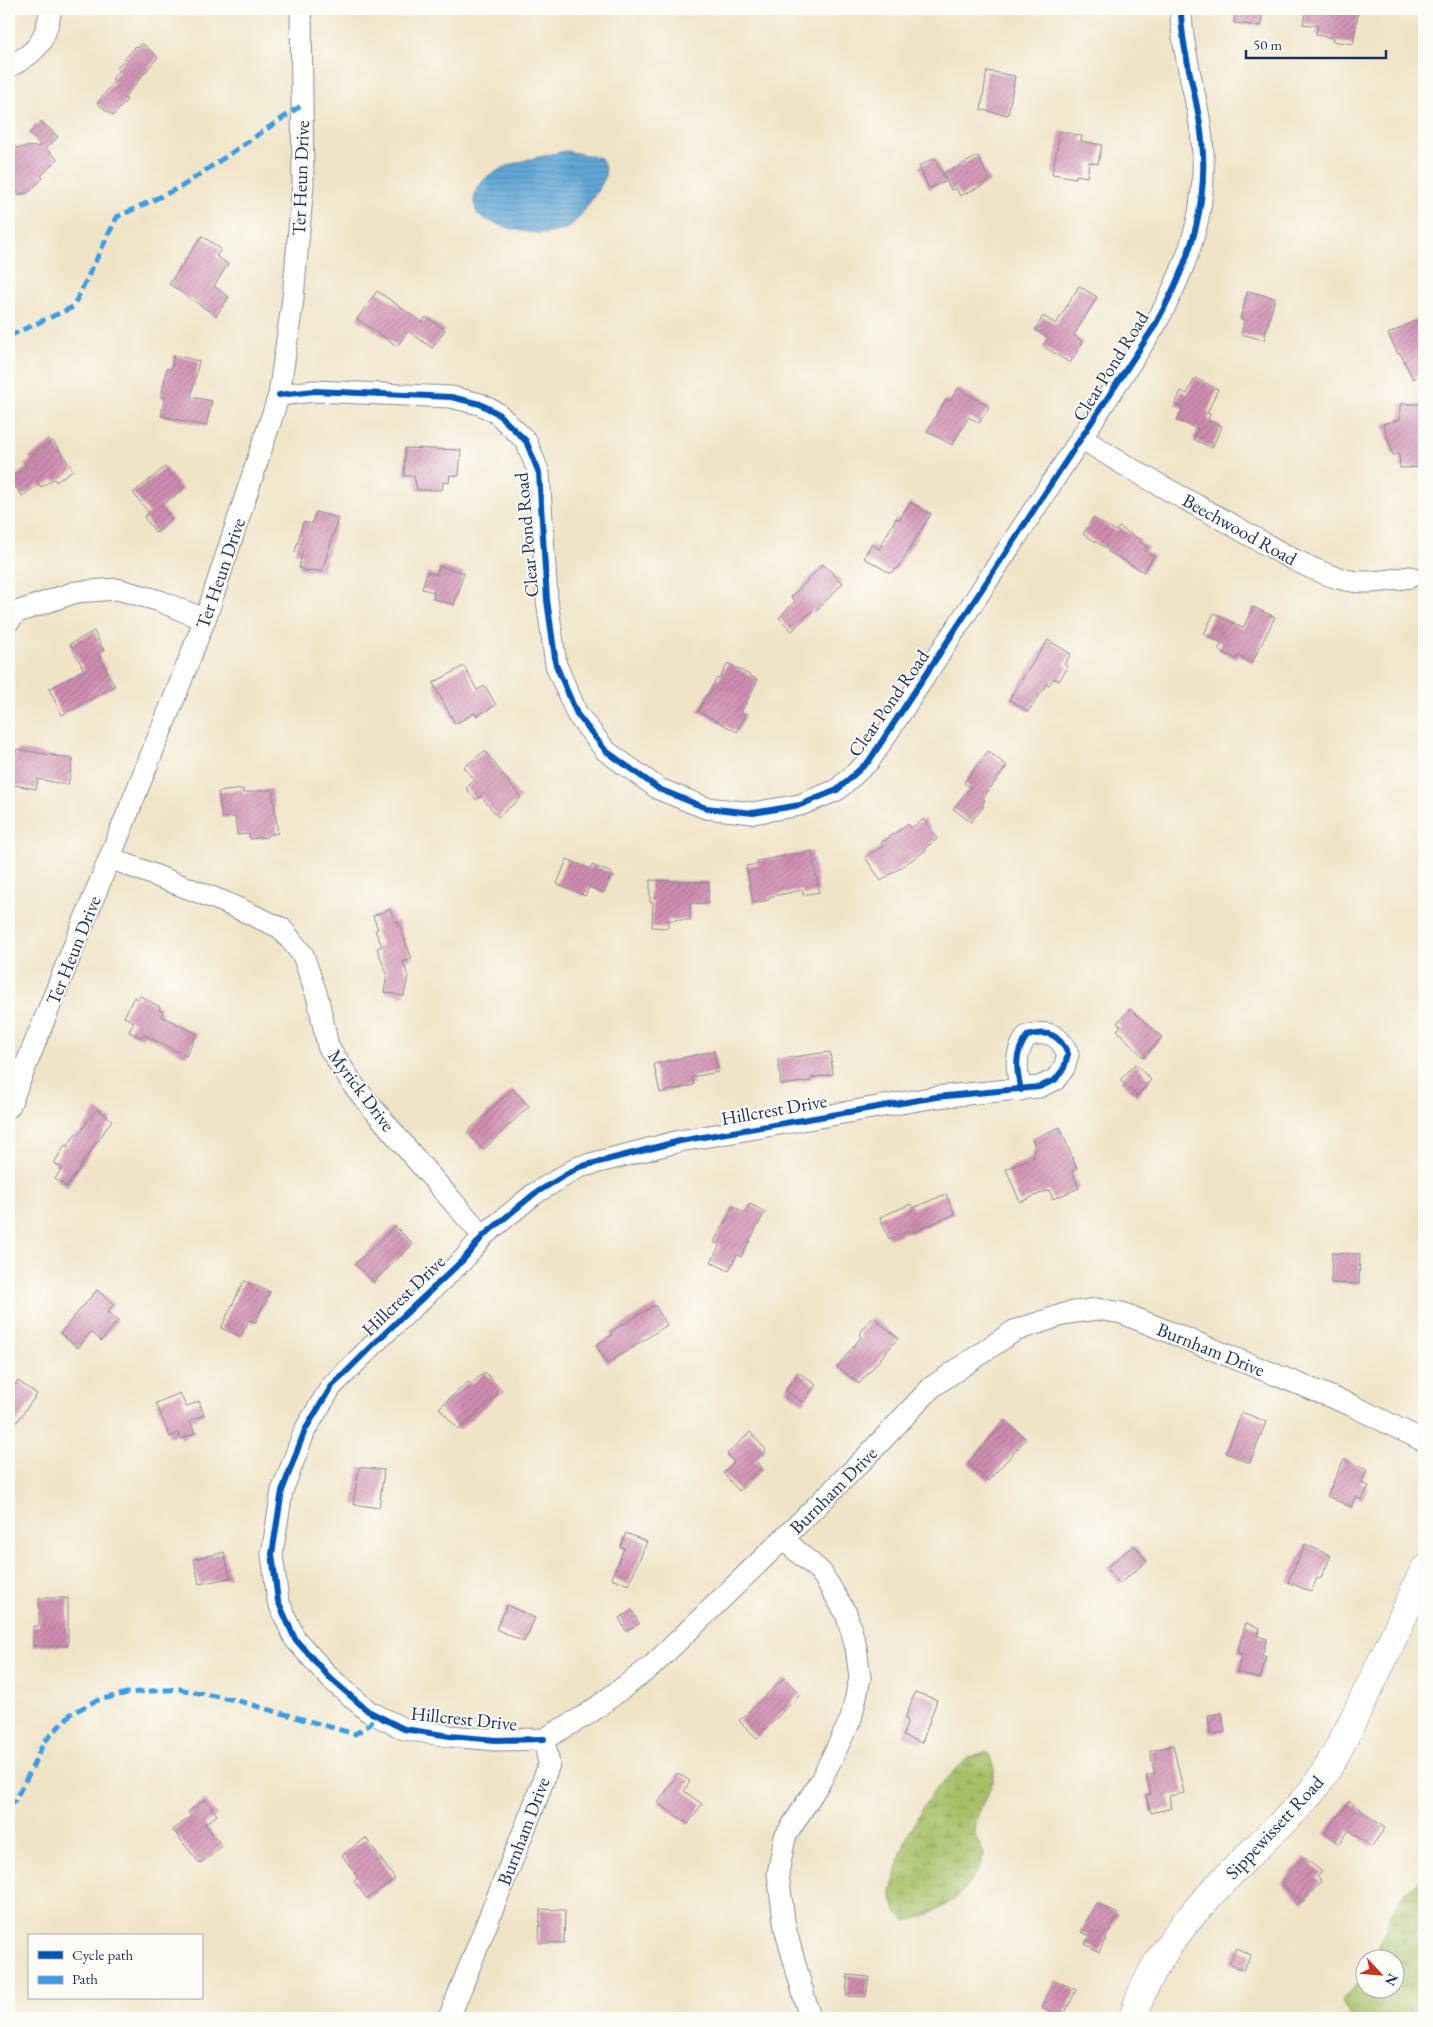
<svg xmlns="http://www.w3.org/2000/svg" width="1433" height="2027" viewBox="0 0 1433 2027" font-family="'EB Garamond',serif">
  <defs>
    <pattern id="wetland-marsh" width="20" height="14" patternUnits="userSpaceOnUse" patternTransform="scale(1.25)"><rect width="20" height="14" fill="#a6c066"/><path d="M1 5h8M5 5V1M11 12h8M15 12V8" fill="none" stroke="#869c57"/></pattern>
    <pattern id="park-crowns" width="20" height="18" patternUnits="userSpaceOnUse" patternTransform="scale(1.25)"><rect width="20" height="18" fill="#a6c066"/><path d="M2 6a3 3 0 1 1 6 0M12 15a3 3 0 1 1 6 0" fill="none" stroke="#869c57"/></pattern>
    <pattern id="water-rules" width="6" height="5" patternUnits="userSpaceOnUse" patternTransform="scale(1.25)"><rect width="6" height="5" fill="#61a7d7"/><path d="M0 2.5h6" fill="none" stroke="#4f88b2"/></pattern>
    <pattern id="building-hatch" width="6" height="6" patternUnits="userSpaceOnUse" patternTransform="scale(1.25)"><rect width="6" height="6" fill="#d18eb1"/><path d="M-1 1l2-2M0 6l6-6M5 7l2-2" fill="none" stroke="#a97493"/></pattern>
  </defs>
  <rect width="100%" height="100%" fill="#fdfcf7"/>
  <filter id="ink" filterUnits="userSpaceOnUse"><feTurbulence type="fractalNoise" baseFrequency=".02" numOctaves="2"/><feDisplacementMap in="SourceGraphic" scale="10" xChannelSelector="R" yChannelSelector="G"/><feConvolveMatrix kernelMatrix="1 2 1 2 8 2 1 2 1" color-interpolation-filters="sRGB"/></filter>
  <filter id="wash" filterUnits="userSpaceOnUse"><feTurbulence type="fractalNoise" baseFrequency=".0096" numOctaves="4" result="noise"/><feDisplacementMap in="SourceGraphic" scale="20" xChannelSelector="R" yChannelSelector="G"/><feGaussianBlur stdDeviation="1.12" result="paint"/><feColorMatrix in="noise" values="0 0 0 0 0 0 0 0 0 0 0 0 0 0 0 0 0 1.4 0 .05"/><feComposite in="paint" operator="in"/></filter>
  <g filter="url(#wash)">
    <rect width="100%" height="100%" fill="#f0e4c7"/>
    <path fill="url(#wetland-marsh)" stroke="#607862" d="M 987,1752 C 1005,1781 984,1792 977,1818 C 976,1821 974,1826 974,1829 C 974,1836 982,1847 984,1855 C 969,1894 947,1910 907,1921 L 896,1912 L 891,1893 L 901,1853 L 908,1835 L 922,1809 L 933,1792 L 969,1757 Z
      M 1424,1876 L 1424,2018 L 1376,2018 L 1396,1990 L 1396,1960 L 1376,1959 L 1376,1955 L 1391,1914 L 1406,1889 Z"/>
    <path fill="url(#park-crowns)" stroke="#607862" d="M 1424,1921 L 1424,2018 L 1351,2018 L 1341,2000 L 1365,1976 L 1366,1990 L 1396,1990 L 1396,1960 L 1383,1959 Z"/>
    <path fill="url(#water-rules)" stroke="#3e6b9a" d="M 566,151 L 601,158 C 610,176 604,180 594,196 C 587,206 580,218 570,226 C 549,242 499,228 478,215 C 477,211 474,205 474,200 C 478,164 539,158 566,151 Z"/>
    <g id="blocks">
      <path fill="url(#building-hatch)" d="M 1236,9 L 1263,9 L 1261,26 L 1234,23 Z
        M 1306,9 L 1359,9 L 1353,44 L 1332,41 L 1333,38 L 1316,35 L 1318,26 L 1303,24 Z
        M 142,43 L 158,57 L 124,98 L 127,100 L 113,116 L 97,103 L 115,81 L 112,79 L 119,71 L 117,68 L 136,46 L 138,48 Z
        M 987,71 L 1015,76 L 1008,115 L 981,110 Z
        M 41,121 L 58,137 L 46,148 L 57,159 L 41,176 L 43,178 L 28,193 L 19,194 L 9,185 L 10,148 L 41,146 L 29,133 Z
        M 1060,131 L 1082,136 L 1081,141 L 1102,145 L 1098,164 L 1089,162 L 1087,177 L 1076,175 L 1076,178 L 1052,174 Z
        M 978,156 L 990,182 L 960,196 L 956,188 L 951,190 L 943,174 Z
        M 935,158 L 946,181 L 929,189 L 919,166 Z
        M 202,236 L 221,249 L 216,256 L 228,264 L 214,286 L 229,297 L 216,316 L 169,284 Z
        M 1079,286 L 1097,297 L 1074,335 L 1083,342 L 1070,363 L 1043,346 L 1048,338 L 1035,330 L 1043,316 L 1056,324 Z
        M 377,291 L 422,322 L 426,317 L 445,330 L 432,348 L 408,331 L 397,346 L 357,319 Z
        M 1248,291 L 1275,298 L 1264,340 L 1241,334 L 1244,320 L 1240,319 Z
        M 1418,319 L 1424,333 L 1424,373 L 1413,379 L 1400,353 L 1398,354 L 1388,334 Z
        M 174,355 L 199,361 L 191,397 L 212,401 L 206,426 L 161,416 L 165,398 L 161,397 L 167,368 L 171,370 Z
        M 1195,378 L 1218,389 L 1207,413 L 1210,414 L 1208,420 L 1222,426 L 1212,448 L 1193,439 L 1198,429 L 1177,420 L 1183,408 L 1175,405 L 1181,391 L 1187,394 Z
        M 958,388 L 989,407 L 979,423 L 969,417 L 952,445 L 927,431 L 946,399 L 950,401 Z
        M 1400,404 L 1424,404 L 1424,467 L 1400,468 L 1399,454 L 1393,455 L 1383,424 L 1400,419 Z
        M 53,441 L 73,470 L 56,482 L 54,479 L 41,487 L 39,484 L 22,496 L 10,479 L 26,468 L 24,465 L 31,460 L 29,457 Z
        M 405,448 L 461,450 L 459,476 L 450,475 L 449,483 L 443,482 L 442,490 L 417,490 L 414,476 L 404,476 Z
        M 165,467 L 183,490 L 161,506 L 172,520 L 156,533 L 144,517 L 149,513 L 133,493 Z
        M 910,502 L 931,514 L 898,568 L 890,573 L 864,558 L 871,544 L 879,549 L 896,518 L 899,520 Z
        M 316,512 L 338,518 L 322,572 L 314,570 L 307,571 L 299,568 L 302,554 L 295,552 L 303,522 L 312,524 Z
        M 1093,518 L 1116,531 L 1119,527 L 1141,540 L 1140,542 L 1148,547 L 1145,551 L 1154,556 L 1144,572 L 1107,551 L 1108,549 L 1083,534 Z
        M 823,564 L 843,583 L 815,612 L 813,610 L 792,631 L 779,618 L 795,601 L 791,597 Z
        M 439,566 L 464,573 L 454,605 L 433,599 L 434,592 L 422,589 L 427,572 L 437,575 Z
        M 1253,607 L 1275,617 L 1252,663 L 1238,655 L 1236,659 L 1218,650 L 1222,643 L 1204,634 L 1214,613 L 1243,628 Z
        M 94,631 L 104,651 L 98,654 L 115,686 L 62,715 L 49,689 L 84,670 L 70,644 Z
        M 1048,640 L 1071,654 L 1064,664 L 1068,667 L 1059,681 L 1054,678 L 1049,685 L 1047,684 L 1028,712 L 1009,699 Z
        M 728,663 L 758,680 L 741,712 L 746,715 L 737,732 L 698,711 L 717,678 L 719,679 Z
        M 464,666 L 477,690 L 485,686 L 496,705 L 477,716 L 475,713 L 455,724 L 433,683 Z
        M 17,749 L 73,759 L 68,785 L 38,779 L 36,789 L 9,784 L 9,760 L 14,761 Z
        M 485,751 L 521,798 L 498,817 L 481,796 L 476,800 L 466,788 L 475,780 L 464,767 Z
        M 988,751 L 1007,766 L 983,798 L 985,800 L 982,805 L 984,806 L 971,822 L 953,809 L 970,787 L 964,783 Z
        M 243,789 L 243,793 L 272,789 L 278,833 L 267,835 L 267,837 L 250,839 L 249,834 L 237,835 L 235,817 L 222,818 L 218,792 Z
        M 924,819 L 937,839 L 925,848 L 926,850 L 881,881 L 865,857 L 883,846 L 881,843 L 908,824 L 911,828 Z
        M 812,851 L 819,892 L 803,895 L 802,890 L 769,897 L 769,900 L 753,903 L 746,866 L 758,864 L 757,861 Z
        M 567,859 L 590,869 L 592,865 L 612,873 L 604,893 L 589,887 L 585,896 L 557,884 Z
        M 650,880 L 709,882 L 708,904 L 690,903 L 690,920 L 668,920 L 668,928 L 652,927 L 653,902 L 650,902 Z
        M 390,909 L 395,922 L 398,921 L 412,959 L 403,962 L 408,976 L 404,996 L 384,992 L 387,974 L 377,948 L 382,946 L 375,930 L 378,929 L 373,916 Z
        M 140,996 L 160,1007 L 159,1010 L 163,1012 L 161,1016 L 197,1034 L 186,1056 L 144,1035 L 142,1038 L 129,1032 L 134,1022 L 124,1017 L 134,997 L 138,999 Z
        M 1130,1009 L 1162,1037 L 1144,1058 L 1117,1030 L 1121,1026 L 1117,1023 Z
        M 714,1051 L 718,1072 L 692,1077 L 694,1085 L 660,1093 L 654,1064 Z
        M 830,1052 L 833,1074 L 811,1078 L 811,1081 L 781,1085 L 778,1059 Z
        M 1135,1064 L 1151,1080 L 1137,1096 L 1120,1080 Z
        M 513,1089 L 529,1106 L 483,1150 L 467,1132 Z
        M 97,1109 L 112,1120 L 67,1187 L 55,1179 L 62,1168 L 54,1163 L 65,1145 L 67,1147 L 76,1133 L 78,1135 Z
        M 1060,1127 L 1077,1169 L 1072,1171 L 1079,1188 L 1053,1199 L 1049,1190 L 1020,1202 L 1006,1169 L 1034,1157 L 1032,1151 L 1036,1149 L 1032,1139 Z
        M 946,1194 L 955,1214 L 909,1234 L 908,1231 L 889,1239 L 880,1217 L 911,1204 L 913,1208 Z
        M 750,1204 L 765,1212 L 741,1257 L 737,1255 L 729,1271 L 711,1262 L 720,1245 L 714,1242 L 733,1206 L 745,1213 Z
        M 395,1226 L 413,1244 L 373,1282 L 355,1264 Z
        M 1332,1253 L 1360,1254 L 1359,1284 L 1331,1283 Z
        M 245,1281 L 270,1292 L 255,1323 L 249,1320 L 241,1337 L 221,1328 L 243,1283 Z
        M 97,1290 L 114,1304 L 107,1312 L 118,1321 L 101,1341 L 91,1332 L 78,1348 L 60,1333 Z
        M 655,1305 L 667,1325 L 607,1364 L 596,1345 L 612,1335 L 610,1332 Z
        M 873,1317 L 898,1338 L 859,1384 L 837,1367 L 861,1337 L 859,1334 Z
        M 485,1372 L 502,1391 L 459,1430 L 439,1408 L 468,1382 L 471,1384 Z
        M 798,1372 L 816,1385 L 803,1403 L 785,1390 Z
        M 18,1381 L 37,1394 L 9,1433 L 9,1394 Z
        M 180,1393 L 186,1407 L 199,1401 L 204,1415 L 190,1421 L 195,1433 L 181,1439 L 178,1433 L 170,1437 L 156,1403 Z
        M 1242,1412 L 1266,1422 L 1250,1463 L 1226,1453 Z
        M 1005,1420 L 1026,1439 L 988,1481 L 968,1463 Z
        M 750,1432 L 766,1450 L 755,1460 L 763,1469 L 739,1491 L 723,1473 L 734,1462 L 727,1454 Z
        M 1344,1459 L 1367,1470 L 1361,1483 L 1369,1486 L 1362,1500 L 1356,1497 L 1351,1507 L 1327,1496 Z
        M 359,1467 L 384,1470 L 379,1508 L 353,1504 Z
        M 626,1533 L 647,1542 L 628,1585 L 612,1578 L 624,1548 L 620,1547 Z
        M 1305,1544 L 1331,1556 L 1320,1579 L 1317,1578 L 1311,1592 L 1288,1582 Z
        M 1134,1545 L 1147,1561 L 1119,1584 L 1106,1568 Z
        M 224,1552 L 230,1578 L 199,1584 L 194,1559 Z
        M 39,1598 L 68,1598 L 68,1646 L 33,1646 L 33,1626 L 39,1626 Z
        M 507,1605 L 535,1618 L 524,1642 L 496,1629 Z
        M 632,1610 L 639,1624 L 626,1631 L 619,1618 Z
        M 1246,1623 L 1260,1628 L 1258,1636 L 1267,1639 L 1262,1655 L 1266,1657 L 1260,1679 L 1237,1672 L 1242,1654 L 1237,1653 Z
        M 784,1678 L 800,1694 L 757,1738 L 739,1721 Z
        M 915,1692 L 937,1700 L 922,1743 L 903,1736 L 908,1720 L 905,1719 Z
        M 1222,1713 L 1225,1732 L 1210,1734 L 1208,1715 Z
        M 1173,1745 L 1184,1793 L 1169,1796 L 1172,1808 L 1151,1813 L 1146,1795 L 1151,1794 L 1146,1776 L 1155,1774 L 1150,1751 Z
        M 678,1773 L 690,1781 L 684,1791 L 702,1804 L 688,1824 L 658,1803 Z
        M 205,1799 L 217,1815 L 205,1824 L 222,1846 L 200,1864 L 173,1830 L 191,1816 L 188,1812 Z
        M 1349,1801 L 1385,1828 L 1371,1847 L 1349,1830 L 1339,1844 L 1325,1833 Z
        M 366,1838 L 395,1879 L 367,1899 L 354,1881 L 358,1878 L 342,1855 Z
        M 1304,1857 L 1322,1872 L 1317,1877 L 1321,1881 L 1303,1902 L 1281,1884 Z
        M 1096,1903 L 1118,1914 L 1099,1952 L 1085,1944 L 1090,1936 L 1081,1932 Z
        M 540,1909 L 565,1910 L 564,1943 L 539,1943 Z
        M 1236,1948 L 1251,1955 L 1243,1970 L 1229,1963 Z
        M 848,1975 L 869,1977 L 866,1997 L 846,1996 Z
        M 1055,1980 L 1076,1990 L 1063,2017 L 1042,2007 Z"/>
    </g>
  </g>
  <g filter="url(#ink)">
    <use href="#blocks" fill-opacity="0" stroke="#868a92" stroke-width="1"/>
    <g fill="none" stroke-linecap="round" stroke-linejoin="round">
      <g stroke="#868a92" stroke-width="23">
        <path id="minor" d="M 9,67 C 39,51 45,42 51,9
          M 279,395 L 314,391 L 451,397 L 480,404 L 497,413 L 526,441 L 539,473 L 547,600 L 556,665 L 577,714 L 606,751 L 659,789 L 706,808 L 753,813 L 800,805 L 837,790 L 869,761 L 1154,327 C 1192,258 1213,198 1199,118 C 1193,82 1181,45 1181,9
          M 1082,438 C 1128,469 1178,495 1227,522 C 1261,541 1309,572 1346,580 C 1367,585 1389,580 1410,577
          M 9,621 L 17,612 L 76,592 L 117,589 L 160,601 L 205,620
          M 110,858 L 224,902 L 281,928 L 303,955 L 318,999 L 328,1046 L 354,1086 L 419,1163 L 483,1236
          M 9,1107 L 179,686 L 208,611 L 279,395 L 293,298 L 303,184 L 301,9
          M 783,1539 L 821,1572 L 846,1613 L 856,1647 L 860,1678 L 851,1719 L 821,1780 L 785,1837 L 778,1874 L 785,1928 L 810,2018
          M 544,1739 L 496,1740 L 450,1736 L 404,1729 L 368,1711 L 330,1678 L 295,1639 L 278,1601 L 272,1554 L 282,1491 L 305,1430 L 331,1387 L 382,1336 L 463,1260 L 483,1236 L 534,1194 L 579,1167 L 680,1141 L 936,1097 L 1039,1087 L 1055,1080 L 1064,1068 L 1068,1054 C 1059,1034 1049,1030 1027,1036 C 1014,1054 1016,1069 1021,1090
          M 449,2018 L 535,1803 L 549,1764 L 544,1739 L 588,1714 L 653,1665 L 783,1539 L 865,1458 L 932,1387 L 1014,1331 L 1068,1313 L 1097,1309 L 1122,1313 L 1351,1405 L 1424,1441"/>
      </g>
      <g stroke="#868a92" stroke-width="29">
        <path id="secondary" d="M 1133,2018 C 1154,1944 1216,1888 1269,1835 C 1287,1818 1306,1801 1320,1780 C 1335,1758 1346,1734 1358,1710 C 1381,1664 1403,1617 1424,1570"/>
      </g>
      <use href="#minor" stroke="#fff" stroke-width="21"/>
      <use href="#secondary" stroke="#fff" stroke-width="28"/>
      <path stroke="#3b9de6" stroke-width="5" stroke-dasharray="10 5" stroke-linecap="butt" d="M 9,336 L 73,307 L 117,217 L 181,187 L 302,105
        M 9,1807 L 15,1800 L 31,1770 L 44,1742 L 71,1714 L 95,1701 L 127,1693 L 179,1689 L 235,1700 L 355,1734 L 369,1725 L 376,1715"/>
      <g stroke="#fdfcf7" stroke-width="9">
        <path id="cycleway" d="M 279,395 L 314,391 L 451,397 L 480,404 L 497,413 L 526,441 L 539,473 L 547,600 L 556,665 L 577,714 L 606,751 L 659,789 L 706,808 L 753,813 L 800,805 L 837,790 L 869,761 L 1154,327 C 1192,258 1213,198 1199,118 C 1193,82 1181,45 1181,9
          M 544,1739 L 496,1740 L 450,1736 L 404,1729 L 368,1711 L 330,1678 L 295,1639 L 278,1601 L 272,1554 L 282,1491 L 305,1430 L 331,1387 L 382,1336 L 463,1260 L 483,1236 L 534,1194 L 579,1167 L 680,1141 L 936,1097 L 1039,1087 L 1055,1080 L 1064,1068 L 1068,1054 C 1059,1034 1049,1030 1027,1036 C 1014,1054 1016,1069 1021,1090"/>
      </g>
      <use href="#cycleway" stroke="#0057b8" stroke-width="6"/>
    </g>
  </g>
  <g text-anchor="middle" stroke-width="4" stroke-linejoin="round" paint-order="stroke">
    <g font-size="19" fill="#1b2f5e" stroke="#fdfcf7">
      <text transform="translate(300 178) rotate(-88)" y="7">Ter Heun Drive</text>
      <text transform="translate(1110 366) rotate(-58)" y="7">Clear Pond Road</text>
      <text transform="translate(1240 529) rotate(29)" y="7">Beechwood Road</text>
      <text transform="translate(526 535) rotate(-95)" y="7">Clear Pond Road</text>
      <text transform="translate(220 573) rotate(-71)" y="7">Ter Heun Drive</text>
      <text transform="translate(888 703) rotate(-55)" y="7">Clear Pond Road</text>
      <text transform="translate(73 950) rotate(-68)" y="7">Ter Heun Drive</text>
      <text transform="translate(362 1090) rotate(53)" y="7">Myrick Drive</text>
      <text transform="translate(774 1109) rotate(-10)" y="7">Hillcrest Drive</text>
      <text transform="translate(403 1295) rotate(-44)" y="7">Hillcrest Drive</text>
      <text transform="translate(1211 1349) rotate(22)" y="7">Burnham Drive</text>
      <text transform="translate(833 1490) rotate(-45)" y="7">Burnham Drive</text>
      <text transform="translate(464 1718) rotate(6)" y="7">Hillcrest Drive</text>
      <text transform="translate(1274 1827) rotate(-47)" y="7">Sippewissett Road</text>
      <text transform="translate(523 1831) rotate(-69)" y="7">Burnham Drive</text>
    </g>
  </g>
  <rect width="1433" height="2027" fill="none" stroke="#fdfcf7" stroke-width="30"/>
  <rect x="28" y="1934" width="175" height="65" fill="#fdfcf7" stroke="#a3aaba"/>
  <rect x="38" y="1951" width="25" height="8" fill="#0057b8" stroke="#a3aaba"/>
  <text x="72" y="1960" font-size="15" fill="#1b2f5e">Cycle path</text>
  <rect x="38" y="1976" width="25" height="8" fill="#3b9de6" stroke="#a3aaba"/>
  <text x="72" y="1984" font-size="15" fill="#1b2f5e">Path</text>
  <g transform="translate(1380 1974) rotate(116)"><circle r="24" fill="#fdfcf7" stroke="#a3aaba"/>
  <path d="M0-4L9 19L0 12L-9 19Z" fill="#c8321e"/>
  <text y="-8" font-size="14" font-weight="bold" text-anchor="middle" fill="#1b2f5e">N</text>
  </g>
  <path d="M1246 50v8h140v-8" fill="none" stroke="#1b2f5e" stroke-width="2.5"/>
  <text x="1253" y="50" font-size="15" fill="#1b2f5e" stroke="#fdfcf7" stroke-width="4" paint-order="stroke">50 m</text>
</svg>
